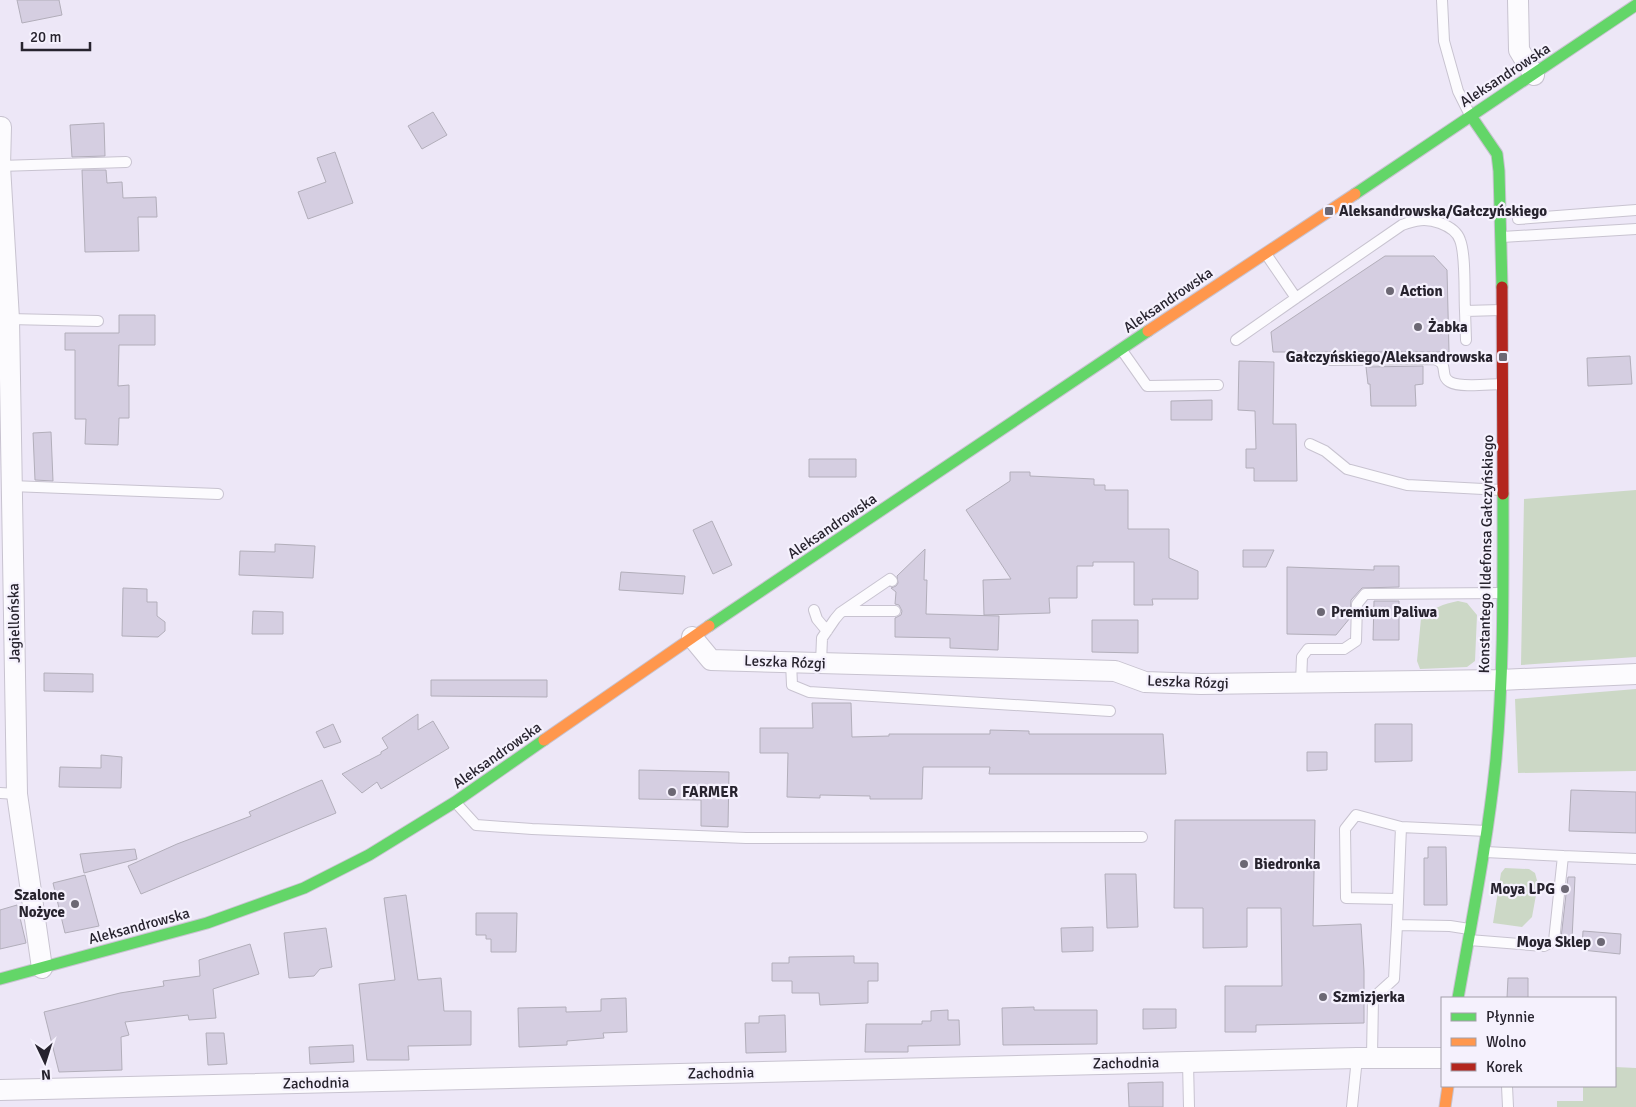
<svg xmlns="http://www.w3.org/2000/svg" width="1636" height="1107" viewBox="0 0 1636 1107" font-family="Signika,sans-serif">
  <rect width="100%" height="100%" fill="#ede7f7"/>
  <path fill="#ccd8c6" d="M 1636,490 L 1636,657 L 1521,665 L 1524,499 Z
    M 1458,601 L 1467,603 L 1477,615 L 1475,661 L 1467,667 L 1420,669 L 1417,661 L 1421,618 C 1433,608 1443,604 1458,601 Z
    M 1636,689 L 1636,771 L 1518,773 L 1515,699 Z
    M 1505,868 L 1529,869 L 1535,873 L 1538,884 L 1532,917 L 1522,927 L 1493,923 L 1501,873 Z
    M 1615,1067 L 1636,1068 L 1636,1107 L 1557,1107 L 1557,1101 L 1583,1101 L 1583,1086 L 1615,1086 Z"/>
  <path fill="#d5cee1" stroke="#b2aeba" d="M 17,0 L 59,0 L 62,15 L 22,23 Z
    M 433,112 L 447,135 L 422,149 L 408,126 Z
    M 104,123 L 105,156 L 72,157 L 70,125 Z
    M 335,152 L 353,203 L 308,219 L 298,192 L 326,182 L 317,158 Z
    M 82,170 L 106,170 L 107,183 L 122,182 L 123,198 L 156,197 L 157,217 L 138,217 L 139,251 L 85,252 Z
    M 1385,256 L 1434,256 L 1447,270 L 1449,352 L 1273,352 L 1271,332 Z
    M 119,315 L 155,315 L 155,345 L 119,345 L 118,386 L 129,385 L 129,418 L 119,418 L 118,445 L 85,444 L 86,419 L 75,419 L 75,350 L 65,350 L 65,333 L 119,333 Z
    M 1630,356 L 1632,384 L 1588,386 L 1587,358 Z
    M 1239,361 L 1274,362 L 1273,424 L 1296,424 L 1297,481 L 1254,481 L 1254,468 L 1246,468 L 1246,449 L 1256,449 L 1255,411 L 1238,410 Z
    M 1423,366 L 1423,384 L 1415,385 L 1416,406 L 1371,406 L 1370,384 L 1368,384 L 1366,367 Z
    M 1212,400 L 1212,420 L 1171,420 L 1171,401 Z
    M 51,432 L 53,481 L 35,480 L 33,433 Z
    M 809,459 L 856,459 L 856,477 L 809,477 Z
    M 1010,472 L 1030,472 L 1030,476 L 1094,479 L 1094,485 L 1105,485 L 1105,490 L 1128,490 L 1128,529 L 1169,529 L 1169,558 L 1198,571 L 1198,599 L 1152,599 L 1153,605 L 1134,605 L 1134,562 L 1093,562 L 1093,566 L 1077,566 L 1077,598 L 1049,598 L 1050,613 L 984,615 L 983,580 L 1011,579 L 966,510 L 1010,481 Z
    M 712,521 L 732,565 L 713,574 L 693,530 Z
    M 275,544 L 315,546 L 313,578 L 239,575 L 240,551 L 275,552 Z
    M 925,549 L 924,580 L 927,580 L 926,614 L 999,616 L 998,650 L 950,648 L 950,638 L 895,637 L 895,618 L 901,615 L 902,611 L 899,605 L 895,604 L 896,592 L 891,588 L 896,586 L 898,583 L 897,576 Z
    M 1243,550 L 1274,550 L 1266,567 L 1243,567 Z
    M 1374,566 L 1399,566 L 1399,587 L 1362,588 L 1351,600 L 1350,618 L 1336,635 L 1287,634 L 1287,567 L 1374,570 Z
    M 621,572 L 685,576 L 683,594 L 619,590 Z
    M 123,588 L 147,589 L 147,602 L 157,602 L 157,616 L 165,622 L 165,631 L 158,637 L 122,636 Z
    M 1374,601 L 1399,601 L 1399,640 L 1373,640 Z
    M 253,611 L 283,612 L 283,634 L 252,634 Z
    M 1092,620 L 1138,620 L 1138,653 L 1092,652 Z
    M 44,673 L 93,674 L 93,692 L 44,691 Z
    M 431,680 L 547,680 L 547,697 L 431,696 Z
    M 812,703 L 851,703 L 852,737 L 889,736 L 889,734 L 990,734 L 990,730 L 1029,731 L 1029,734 L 1163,734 L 1166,774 L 989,774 L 990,767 L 923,767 L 922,799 L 870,799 L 870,796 L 820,795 L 820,798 L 787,797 L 788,753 L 760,753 L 760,728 L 813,728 Z
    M 418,714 L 418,730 L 433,721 L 449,748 L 381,789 L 377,782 L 362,793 L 342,774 L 381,754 L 381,752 L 388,748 L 382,738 Z
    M 333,724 L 341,742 L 324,748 L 316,732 Z
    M 1375,724 L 1412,724 L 1412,761 L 1375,762 Z
    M 1307,752 L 1327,752 L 1327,770 L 1307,771 Z
    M 101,755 L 122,757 L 121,788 L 59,787 L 60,767 L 101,768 Z
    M 639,770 L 729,772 L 728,827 L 701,826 L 701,800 L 639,799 Z
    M 322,780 L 336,813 L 141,894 L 128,866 L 177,844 L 251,816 L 249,812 Z
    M 1571,790 L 1636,792 L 1636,833 L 1569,831 Z
    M 1175,820 L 1315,820 L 1313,926 L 1361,924 L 1364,971 L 1364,1023 L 1256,1025 L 1256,1032 L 1225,1032 L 1225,986 L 1282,986 L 1281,908 L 1247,908 L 1247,947 L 1203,948 L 1203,908 L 1174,908 Z
    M 1428,847 L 1446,847 L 1447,905 L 1424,905 L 1424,858 L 1428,858 Z
    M 135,849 L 137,859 L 84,873 L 80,854 Z
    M 1105,874 L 1136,874 L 1138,927 L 1107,928 Z
    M 85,875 L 99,926 L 65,933 L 53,883 Z
    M 1568,877 L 1575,877 L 1572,939 L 1561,938 Z
    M 406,895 L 418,980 L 441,978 L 444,1011 L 471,1011 L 471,1045 L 408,1046 L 409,1060 L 367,1060 L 359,984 L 395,980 L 384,898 Z
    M 17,905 L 26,943 L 0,949 L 0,910 Z
    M 476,913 L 517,913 L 516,952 L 491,952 L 491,939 L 486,939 L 486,935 L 476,935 Z
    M 1093,927 L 1093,951 L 1062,952 L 1061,928 Z
    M 326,928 L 332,967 L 320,969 L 314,976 L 289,978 L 284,933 Z
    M 1583,931 L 1621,934 L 1620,954 L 1582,950 Z
    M 250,944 L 259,974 L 213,989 L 216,1018 L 189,1020 L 188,1015 L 125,1022 L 129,1035 L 121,1037 L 122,1070 L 59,1072 L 44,1012 L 120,993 L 164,986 L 163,981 L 200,976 L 199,960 Z
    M 854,956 L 854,963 L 878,963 L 878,981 L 868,981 L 868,1003 L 820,1005 L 819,993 L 792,993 L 792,981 L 772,981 L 772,963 L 789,963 L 789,957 Z
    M 1508,978 L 1528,978 L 1528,998 L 1507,998 Z
    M 626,998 L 627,1032 L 603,1033 L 604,1038 L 567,1041 L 567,1045 L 519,1047 L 518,1008 L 566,1007 L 566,1012 L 601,1011 L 601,999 Z
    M 1034,1007 L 1034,1010 L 1097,1010 L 1097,1044 L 1003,1045 L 1002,1008 Z
    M 1143,1009 L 1176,1009 L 1176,1028 L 1143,1029 Z
    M 948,1010 L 948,1020 L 959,1020 L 960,1045 L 908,1046 L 908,1052 L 865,1052 L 866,1024 L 922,1024 L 922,1021 L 931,1021 L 931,1011 Z
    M 785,1015 L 786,1052 L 746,1053 L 745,1023 L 759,1023 L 759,1016 Z
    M 206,1033 L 224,1033 L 227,1064 L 208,1065 Z
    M 353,1045 L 354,1062 L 310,1064 L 309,1047 Z
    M 1163,1082 L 1163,1107 L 1129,1107 L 1128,1083 Z"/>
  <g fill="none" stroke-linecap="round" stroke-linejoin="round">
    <g stroke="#c8c3d0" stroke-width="12">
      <path id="lane" d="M 1442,0 L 1444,41 L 1458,91 L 1470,115
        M 0,166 L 126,162
        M 1518,219 L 1636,210
        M 1502,237 L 1636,229
        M 1266,254 L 1296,298 L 1402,225 C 1415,220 1426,218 1440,223 C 1448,226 1457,231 1460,240 C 1466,255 1464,294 1465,311 L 1501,310
        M 1465,311 L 1466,340
        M 9,319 L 98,321
        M 1236,340 L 1296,298
        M 1121,349 L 1147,386 L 1218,385
        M 1330,360 L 1433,359 C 1451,363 1438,375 1450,382 C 1460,388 1490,384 1502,384
        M 1310,444 L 1325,451 L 1347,469 L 1407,485 L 1502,490
        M 11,486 L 218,494
        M 814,610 L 817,619 L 827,631
        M 844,611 L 895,611
        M 791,662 L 792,685 L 809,692 L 1110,711
        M 821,663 L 822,638 L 835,619 L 840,613 L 890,579 L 892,581
        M 1301,683 L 1302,657 L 1308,649 L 1344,649 L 1356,641 L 1357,604 L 1365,594 L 1502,593
        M 0,793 L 17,794
        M 456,803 L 476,825 L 532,829 L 746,838 L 1142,837
        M 1563,856 L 1636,859
        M 1398,899 L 1346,898 L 1345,829 L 1356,815 L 1401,827
        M 1397,925 L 1401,827 L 1487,831
        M 1469,940 L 1544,946 L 1554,941 L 1563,856 L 1485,852
        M 1372,1057 L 1373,998 L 1394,979 L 1397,925 L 1450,926 L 1469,929
        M 1188,1062 L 1189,1107
        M 1507,1086 L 1508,1107
        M 1352,1107 L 1357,1058"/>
    </g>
    <g stroke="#c8c3d0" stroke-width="22">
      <path id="street" d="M 1518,0 L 1519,50 L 1534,75
        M 1,127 L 0,166 L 9,319 L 17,794 L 42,968
        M 692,637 L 711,660 L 1115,671 L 1145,682 L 1201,684 L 1500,680 L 1636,674
        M 0,1090 L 1357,1058 L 1442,1058"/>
    </g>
    <g stroke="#c8c3d0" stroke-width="13">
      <path id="fast" d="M 1471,116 L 1497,154 L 1499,171 L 1502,287
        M 1355,194 L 1636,5
        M 709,626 L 1148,331
        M 0,979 L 207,923 L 304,888 L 369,855 L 455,802 L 544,740
        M 1458,998 C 1472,919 1488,839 1496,759 C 1504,671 1503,582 1503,494"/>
    </g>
    <g stroke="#c8c3d0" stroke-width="13">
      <path id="slow" d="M 1148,331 L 1355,194
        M 544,740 L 709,626
        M 1445,1107 L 1448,1086"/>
    </g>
    <g stroke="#c8c3d0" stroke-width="13">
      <path id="jam" d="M 1502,287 L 1503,494"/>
    </g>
    <use href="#lane" stroke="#fcfbfe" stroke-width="10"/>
    <use href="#street" stroke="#fcfbfe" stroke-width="20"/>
    <use href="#fast" stroke="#63d668" stroke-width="11"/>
    <use href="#slow" stroke="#ff974d" stroke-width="11"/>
    <use href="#jam" stroke="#b3261e" stroke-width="11"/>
  </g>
  <g fill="#6c6874" stroke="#f5f1fd" stroke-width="2">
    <rect x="1324" y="206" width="10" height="10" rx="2.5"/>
    <circle cx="1390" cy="291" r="5"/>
    <circle cx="1418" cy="327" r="5"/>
    <rect x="1498" y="352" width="10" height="10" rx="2.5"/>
    <circle cx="1321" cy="612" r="5"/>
    <circle cx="672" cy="792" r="5"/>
    <circle cx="1244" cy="864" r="5"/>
    <circle cx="1565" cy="889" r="5"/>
    <circle cx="75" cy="904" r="5"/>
    <circle cx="1601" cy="942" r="5"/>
    <circle cx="1323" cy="997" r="5"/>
  </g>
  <g text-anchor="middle" stroke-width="4.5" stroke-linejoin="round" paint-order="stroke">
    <g font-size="15" fill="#27232e" stroke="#f5f1fd">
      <text transform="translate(1505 75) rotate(-33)" y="5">Aleksandrowska</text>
      <text transform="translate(1168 300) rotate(-34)" y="5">Aleksandrowska</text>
      <text transform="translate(832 526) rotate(-34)" y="5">Aleksandrowska</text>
      <text transform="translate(1486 554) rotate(-89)" y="5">Konstantego Ildefonsa Gałczyńskiego</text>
      <text transform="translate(14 623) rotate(-91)" y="5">Jagiellońska</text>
      <text transform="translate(785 662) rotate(2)" y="5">Leszka Rózgi</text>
      <text transform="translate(1188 682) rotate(2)" y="5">Leszka Rózgi</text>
      <text transform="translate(497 755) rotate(-35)" y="5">Aleksandrowska</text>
      <text transform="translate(139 926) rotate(-15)" y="5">Aleksandrowska</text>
      <text transform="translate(1126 1063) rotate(-1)" y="5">Zachodnia</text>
      <text transform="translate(721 1073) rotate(-1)" y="5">Zachodnia</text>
      <text transform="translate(316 1083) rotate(-1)" y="5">Zachodnia</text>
    </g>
    <g font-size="15" font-weight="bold" fill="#27232e" stroke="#f5f1fd" text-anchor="start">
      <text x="1339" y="216">Aleksandrowska/Gałczyńskiego</text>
      <text x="1400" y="296">Action</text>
      <text x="1428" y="332">Żabka</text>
      <text x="1493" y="362" text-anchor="end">Gałczyńskiego/Aleksandrowska</text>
      <text x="1331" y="617">Premium Paliwa</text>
      <text x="682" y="797">FARMER</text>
      <text x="1254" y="869">Biedronka</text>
      <text x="1555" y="894" text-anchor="end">Moya LPG</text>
      <text x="65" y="900" text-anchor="end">Szalone<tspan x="65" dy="17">Nożyce</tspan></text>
      <text x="1591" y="947" text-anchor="end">Moya Sklep</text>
      <text x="1333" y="1002">Szmizjerka</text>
    </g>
  </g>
  <rect x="1441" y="997" width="175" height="90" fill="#f5f1fd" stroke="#a39faa"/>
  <rect x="1451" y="1013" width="25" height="8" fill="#63d668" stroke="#a39faa"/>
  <text x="1486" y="1022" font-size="15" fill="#27232e">Płynnie</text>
  <rect x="1451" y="1038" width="25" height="8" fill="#ff974d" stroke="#a39faa"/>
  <text x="1486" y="1047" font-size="15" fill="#27232e">Wolno</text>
  <rect x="1451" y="1063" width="25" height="8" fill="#b3261e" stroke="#a39faa"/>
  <text x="1486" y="1072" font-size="15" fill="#27232e">Korek</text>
  <g transform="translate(45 1062) rotate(176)" stroke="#f5f1fd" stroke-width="4" paint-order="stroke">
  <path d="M0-4L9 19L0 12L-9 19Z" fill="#27232e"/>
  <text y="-8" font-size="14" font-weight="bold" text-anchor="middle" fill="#27232e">N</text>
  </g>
  <path d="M22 42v8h68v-8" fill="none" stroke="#27232e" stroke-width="2.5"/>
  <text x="30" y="42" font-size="15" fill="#27232e" stroke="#f5f1fd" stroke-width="4" paint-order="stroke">20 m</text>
</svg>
